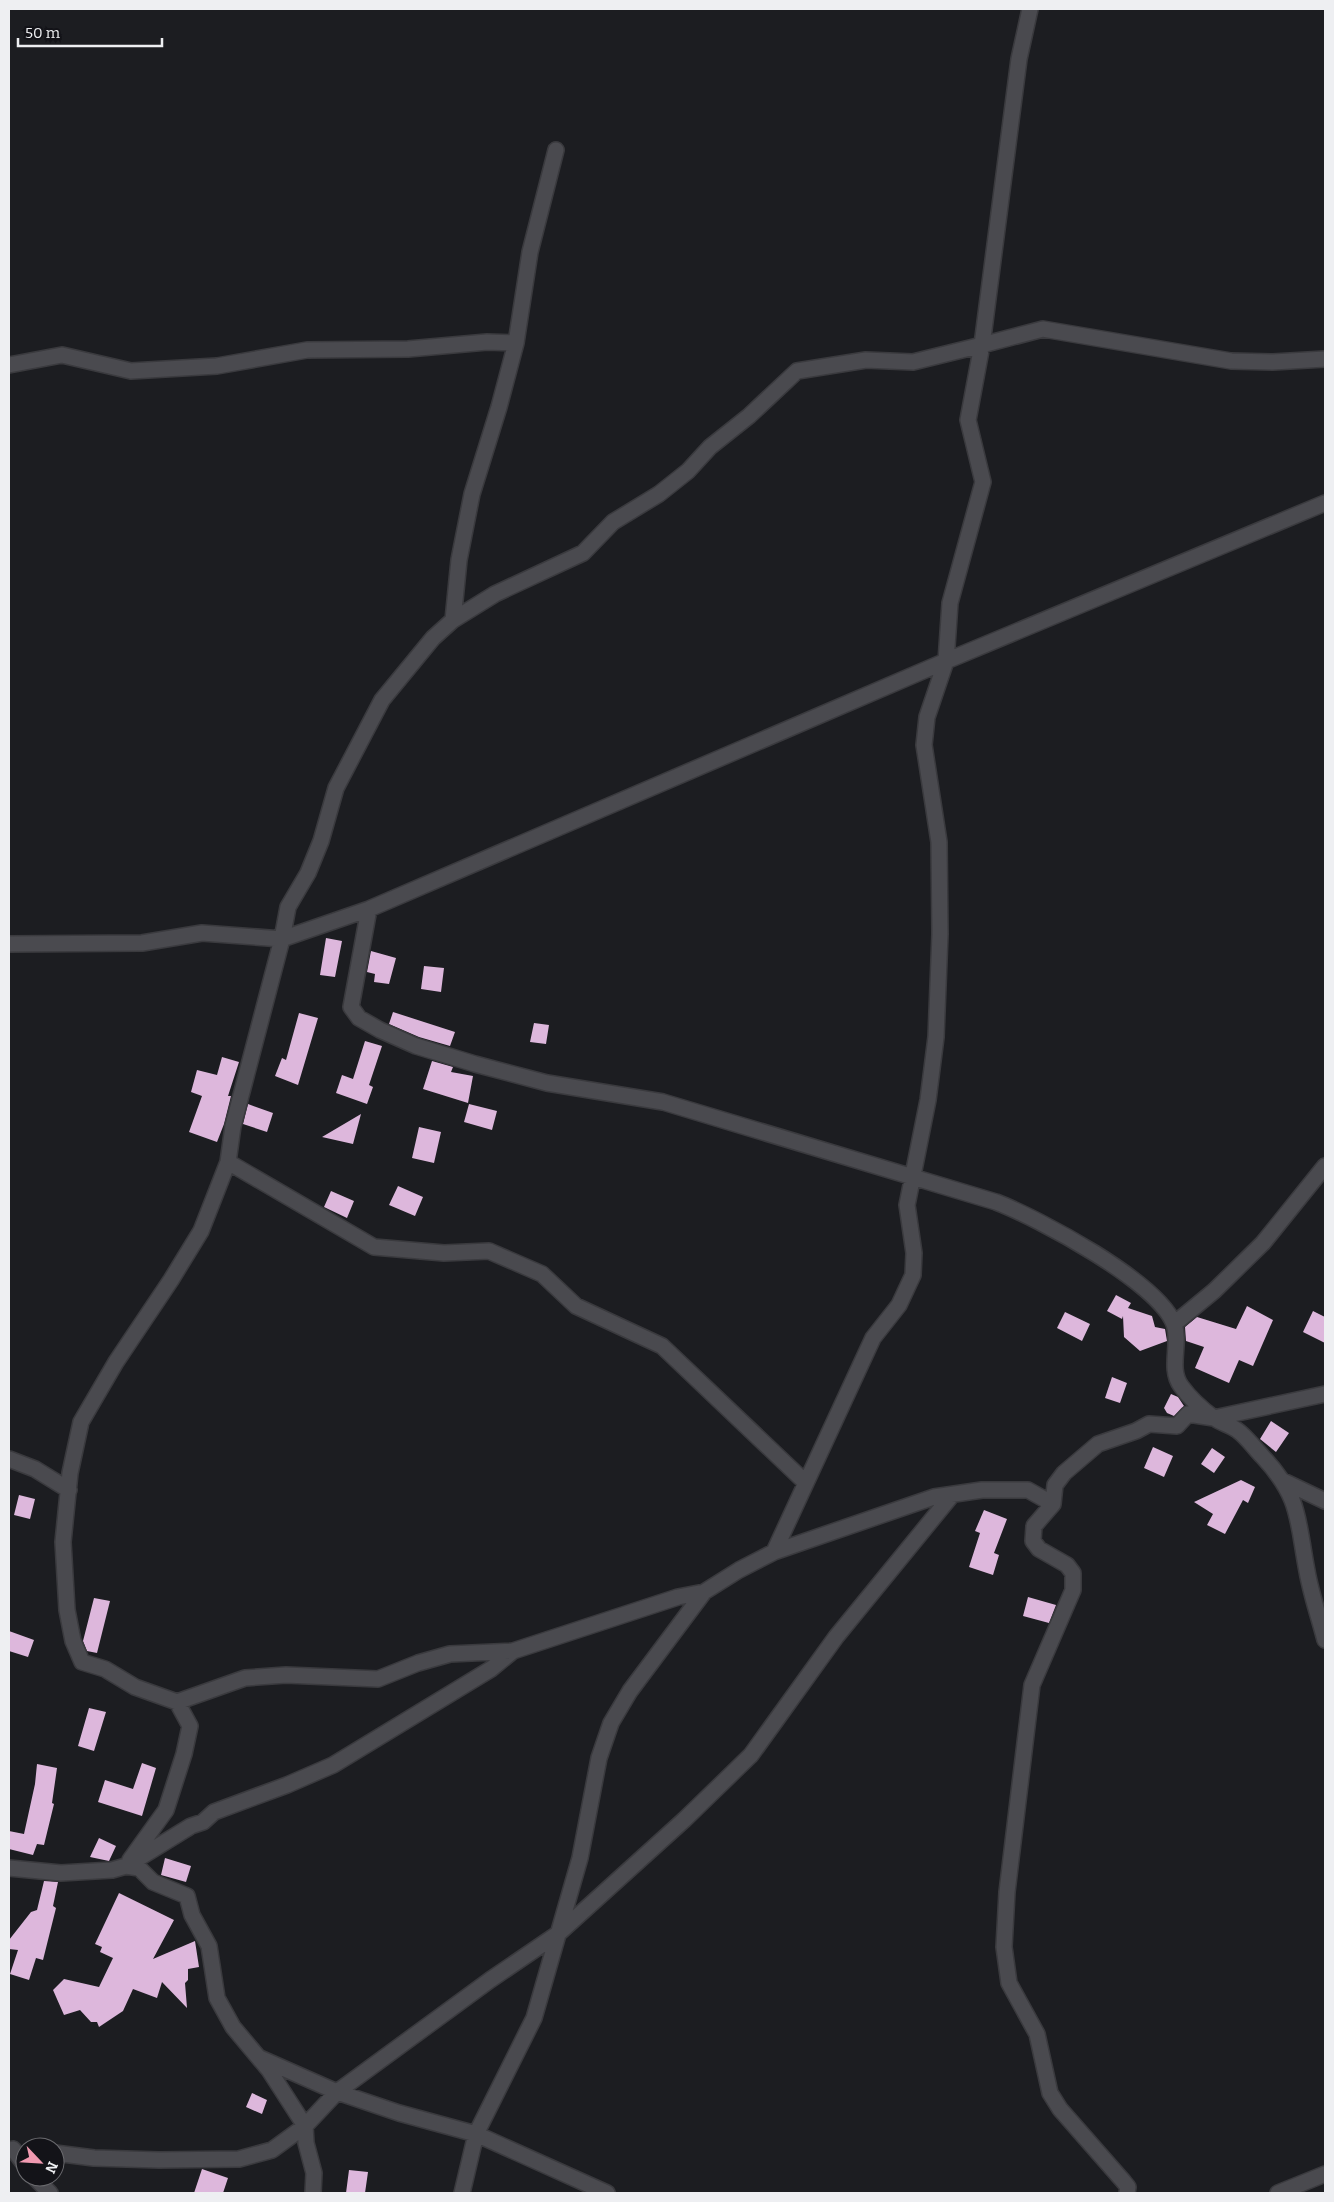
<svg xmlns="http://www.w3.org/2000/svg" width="1334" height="2202" viewBox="0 0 1334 2202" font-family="Bitter,serif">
  <rect width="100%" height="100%" fill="#1c1d21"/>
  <path fill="#ddb7dc" d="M 326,938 L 342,941 L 335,977 L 320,975 Z
    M 371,951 L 396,958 L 389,984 L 374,982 L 375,974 L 367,972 Z
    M 424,966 L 444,968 L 441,992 L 421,989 Z
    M 393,1012 L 455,1032 L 450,1046 L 419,1037 L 389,1024 Z
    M 299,1013 L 318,1018 L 298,1085 L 275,1076 L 282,1058 L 286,1060 Z
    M 534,1023 L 549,1025 L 546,1044 L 530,1042 Z
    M 365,1041 L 382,1046 L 369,1085 L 373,1087 L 367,1104 L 336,1093 L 342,1075 L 353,1079 Z
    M 222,1057 L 239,1062 L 228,1096 L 231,1096 L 224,1124 L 217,1142 L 189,1132 L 202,1096 L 191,1092 L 197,1070 L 217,1075 Z
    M 432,1061 L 453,1067 L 451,1072 L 473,1076 L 468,1103 L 423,1089 Z
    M 248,1104 L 273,1113 L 267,1132 L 243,1124 Z
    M 469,1104 L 497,1111 L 492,1130 L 464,1122 Z
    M 361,1114 L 353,1144 L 322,1137 Z
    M 419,1127 L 441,1132 L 434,1163 L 412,1158 Z
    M 398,1186 L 423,1197 L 415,1216 L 389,1205 Z
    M 331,1191 L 354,1201 L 347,1218 L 324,1207 Z
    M 1116,1295 L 1131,1303 L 1128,1308 L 1152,1316 L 1155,1327 L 1165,1329 L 1167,1341 L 1140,1351 L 1124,1337 L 1123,1316 L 1122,1319 L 1107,1311 Z
    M 1247,1306 L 1273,1320 L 1253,1366 L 1239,1360 L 1229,1383 L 1195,1368 L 1204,1347 L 1186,1341 L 1185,1327 L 1197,1317 L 1236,1329 Z
    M 1313,1311 L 1325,1317 L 1325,1343 L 1303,1332 Z
    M 1065,1312 L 1090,1324 L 1082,1341 L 1057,1328 Z
    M 1112,1377 L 1127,1383 L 1120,1403 L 1105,1398 Z
    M 1171,1394 L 1178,1397 L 1184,1406 L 1174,1416 L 1167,1413 L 1164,1408 Z
    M 1271,1421 L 1289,1433 L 1276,1452 L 1260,1439 Z
    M 1153,1447 L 1173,1456 L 1164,1477 L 1144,1468 Z
    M 1212,1448 L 1225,1457 L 1214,1473 L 1201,1464 Z
    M 1241,1480 L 1255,1487 L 1248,1503 L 1243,1500 L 1225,1534 L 1207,1525 L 1213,1514 L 1194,1502 Z
    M 19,1495 L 35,1499 L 30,1519 L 14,1515 Z
    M 984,1510 L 1007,1519 L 994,1553 L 999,1555 L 993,1575 L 969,1567 L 980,1533 L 975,1531 Z
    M 1028,1597 L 1056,1605 L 1049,1623 L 1023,1616 Z
    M 94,1598 L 110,1601 L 97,1653 L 87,1651 L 83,1641 Z
    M 9,1631 L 34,1640 L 28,1657 L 9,1651 Z
    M 89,1708 L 106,1712 L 94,1751 L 78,1746 Z
    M 142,1763 L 156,1768 L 142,1816 L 98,1802 L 105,1780 L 133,1789 Z
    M 37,1764 L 57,1768 L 52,1803 L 54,1804 L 44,1845 L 37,1844 L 33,1855 L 9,1849 L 9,1831 L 24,1834 L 35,1784 Z
    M 99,1838 L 116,1846 L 109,1861 L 90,1857 Z
    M 165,1858 L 191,1866 L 186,1882 L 161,1875 Z
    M 44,1881 L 58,1882 L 53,1906 L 56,1908 L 43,1960 L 36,1958 L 29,1980 L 10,1974 L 18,1950 L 9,1949 L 9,1940 L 31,1912 L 37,1910 Z
    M 119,1893 L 174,1920 L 153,1959 L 195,1941 L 199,1967 L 188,1969 L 188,1980 L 185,1983 L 187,2008 L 162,1982 L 157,1998 L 133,1989 L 123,2011 L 99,2027 L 97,2022 L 91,2022 L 80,2010 L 64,2015 L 53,1990 L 64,1979 L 99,1987 L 113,1958 L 100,1952 L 102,1947 L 95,1944 Z
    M 252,2093 L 267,2100 L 262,2114 L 246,2107 Z
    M 202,2169 L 228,2178 L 223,2193 L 194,2193 Z
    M 349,2170 L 368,2172 L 365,2193 L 346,2193 Z"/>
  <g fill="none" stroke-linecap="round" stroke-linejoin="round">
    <g stroke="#3a3a3e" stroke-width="18">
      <path id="street" d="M 1030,9 L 1019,59 L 982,345 L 1043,329 L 1231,361 L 1273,362 L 1325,359
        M 516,343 L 530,252 L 556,150
        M 9,365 L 62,355 L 131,371 L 217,366 L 307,350 L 408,349 L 487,342 L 516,343 L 499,407 L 472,494 L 459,560 L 453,620
        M 369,909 L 351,1007 L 359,1018 L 380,1030 L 416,1046 L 475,1064 L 547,1083 L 663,1102 L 996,1202 C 1038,1218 1158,1282 1174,1324 C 1181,1344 1168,1368 1181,1386 C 1189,1397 1203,1410 1214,1418 C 1221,1423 1230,1425 1237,1430 C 1247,1437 1255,1449 1263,1457 C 1301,1498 1297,1519 1307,1571 C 1311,1594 1319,1617 1325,1640
        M 9,944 L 142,943 L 202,933 L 282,939 L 369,909 L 946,661 L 1325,503
        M 228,1162 L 374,1247 L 444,1253 L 489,1251 L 542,1274 L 576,1306 L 662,1346 L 806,1483
        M 1174,1324 L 1214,1291 L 1263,1243 L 1325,1166
        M 9,1459 L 35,1469 L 69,1490
        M 1283,1481 L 1325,1501
        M 774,1552 L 873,1338 L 899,1305 L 913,1275 L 914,1253 L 907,1205 L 928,1100 L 936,1037 L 940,934 L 939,842 L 924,745 L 927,717 L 946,661 L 950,603 L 983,482 L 968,420 L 982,345 L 913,362 L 866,360 L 797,371 L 749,416 L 710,447 L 688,471 L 659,494 L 613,522 L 583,553 L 495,594 L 453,620 L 433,638 L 382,700 L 336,788 L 321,841 L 308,873 L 288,907 L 282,939 L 233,1126 L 228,1162 L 201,1231 L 171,1280 L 116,1362 L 81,1422 L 70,1473 L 63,1542 L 67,1610 L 73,1641 L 82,1662 L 105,1669 L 135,1687 L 177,1702 L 245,1678 L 286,1675 L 378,1679 L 418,1663 L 450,1654 L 513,1651 L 678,1597 L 704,1592 L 739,1570 L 774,1552 L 934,1497 L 982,1490 L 1028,1490 L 1053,1504
        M 130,1860 L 166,1810 L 184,1754 L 190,1726 L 177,1702
        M 126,1866 L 139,1868 L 153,1882 L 187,1896 L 192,1915 L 209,1946 L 217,1998 L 233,2027 L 269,2070 L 305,2126 L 306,2143 L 314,2173 L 313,2193
        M 9,1868 L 61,1873 L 112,1870 L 126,1866 L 191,1826 L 203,1822 L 214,1812 L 287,1785 L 333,1765 L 491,1669 L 513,1651
        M 260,2058 L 337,2092 L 399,2113 L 476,2134 L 607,2193
        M 13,2149 L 25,2165
        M 55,2153 L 94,2158 L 159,2160 L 239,2159 L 272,2150 L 305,2126 L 337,2092 L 490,1980 L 559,1933 L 684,1820 L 751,1755 L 836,1637 L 952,1495
        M 34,2177 L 50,2193
        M 462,2193 L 476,2134 L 534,2018 L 580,1858 L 599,1758 L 611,1723 L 630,1691 L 704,1592
        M 1127,2193 L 1128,2187 L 1124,2182 L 1060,2109 L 1050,2093 L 1037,2034 L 1009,1983 L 1004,1947 L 1007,1892 L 1032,1685 L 1073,1590 L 1073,1573 L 1067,1565 L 1039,1549 L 1033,1541 L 1034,1526 L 1053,1504 L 1055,1485 L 1064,1473 L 1098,1444 L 1136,1431 L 1149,1424 L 1177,1426 L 1188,1414 L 1214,1418 L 1325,1394
        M 1278,2193 L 1325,2174"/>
    </g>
    <use href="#street" stroke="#4a4a4f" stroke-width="15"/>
  </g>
  <rect width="1334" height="2202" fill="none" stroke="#eeeff2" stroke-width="20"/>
  <g transform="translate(40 2162) rotate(115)"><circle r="24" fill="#131318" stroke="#6b6b6f"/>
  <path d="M0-4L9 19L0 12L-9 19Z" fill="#f19ab1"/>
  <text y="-8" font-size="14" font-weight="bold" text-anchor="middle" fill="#eeeff2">N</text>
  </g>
  <path d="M18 38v8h144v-8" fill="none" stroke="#eeeff2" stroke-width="2.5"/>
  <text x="25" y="38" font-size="15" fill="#eeeff2" stroke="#131318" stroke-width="4" paint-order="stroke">50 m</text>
</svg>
